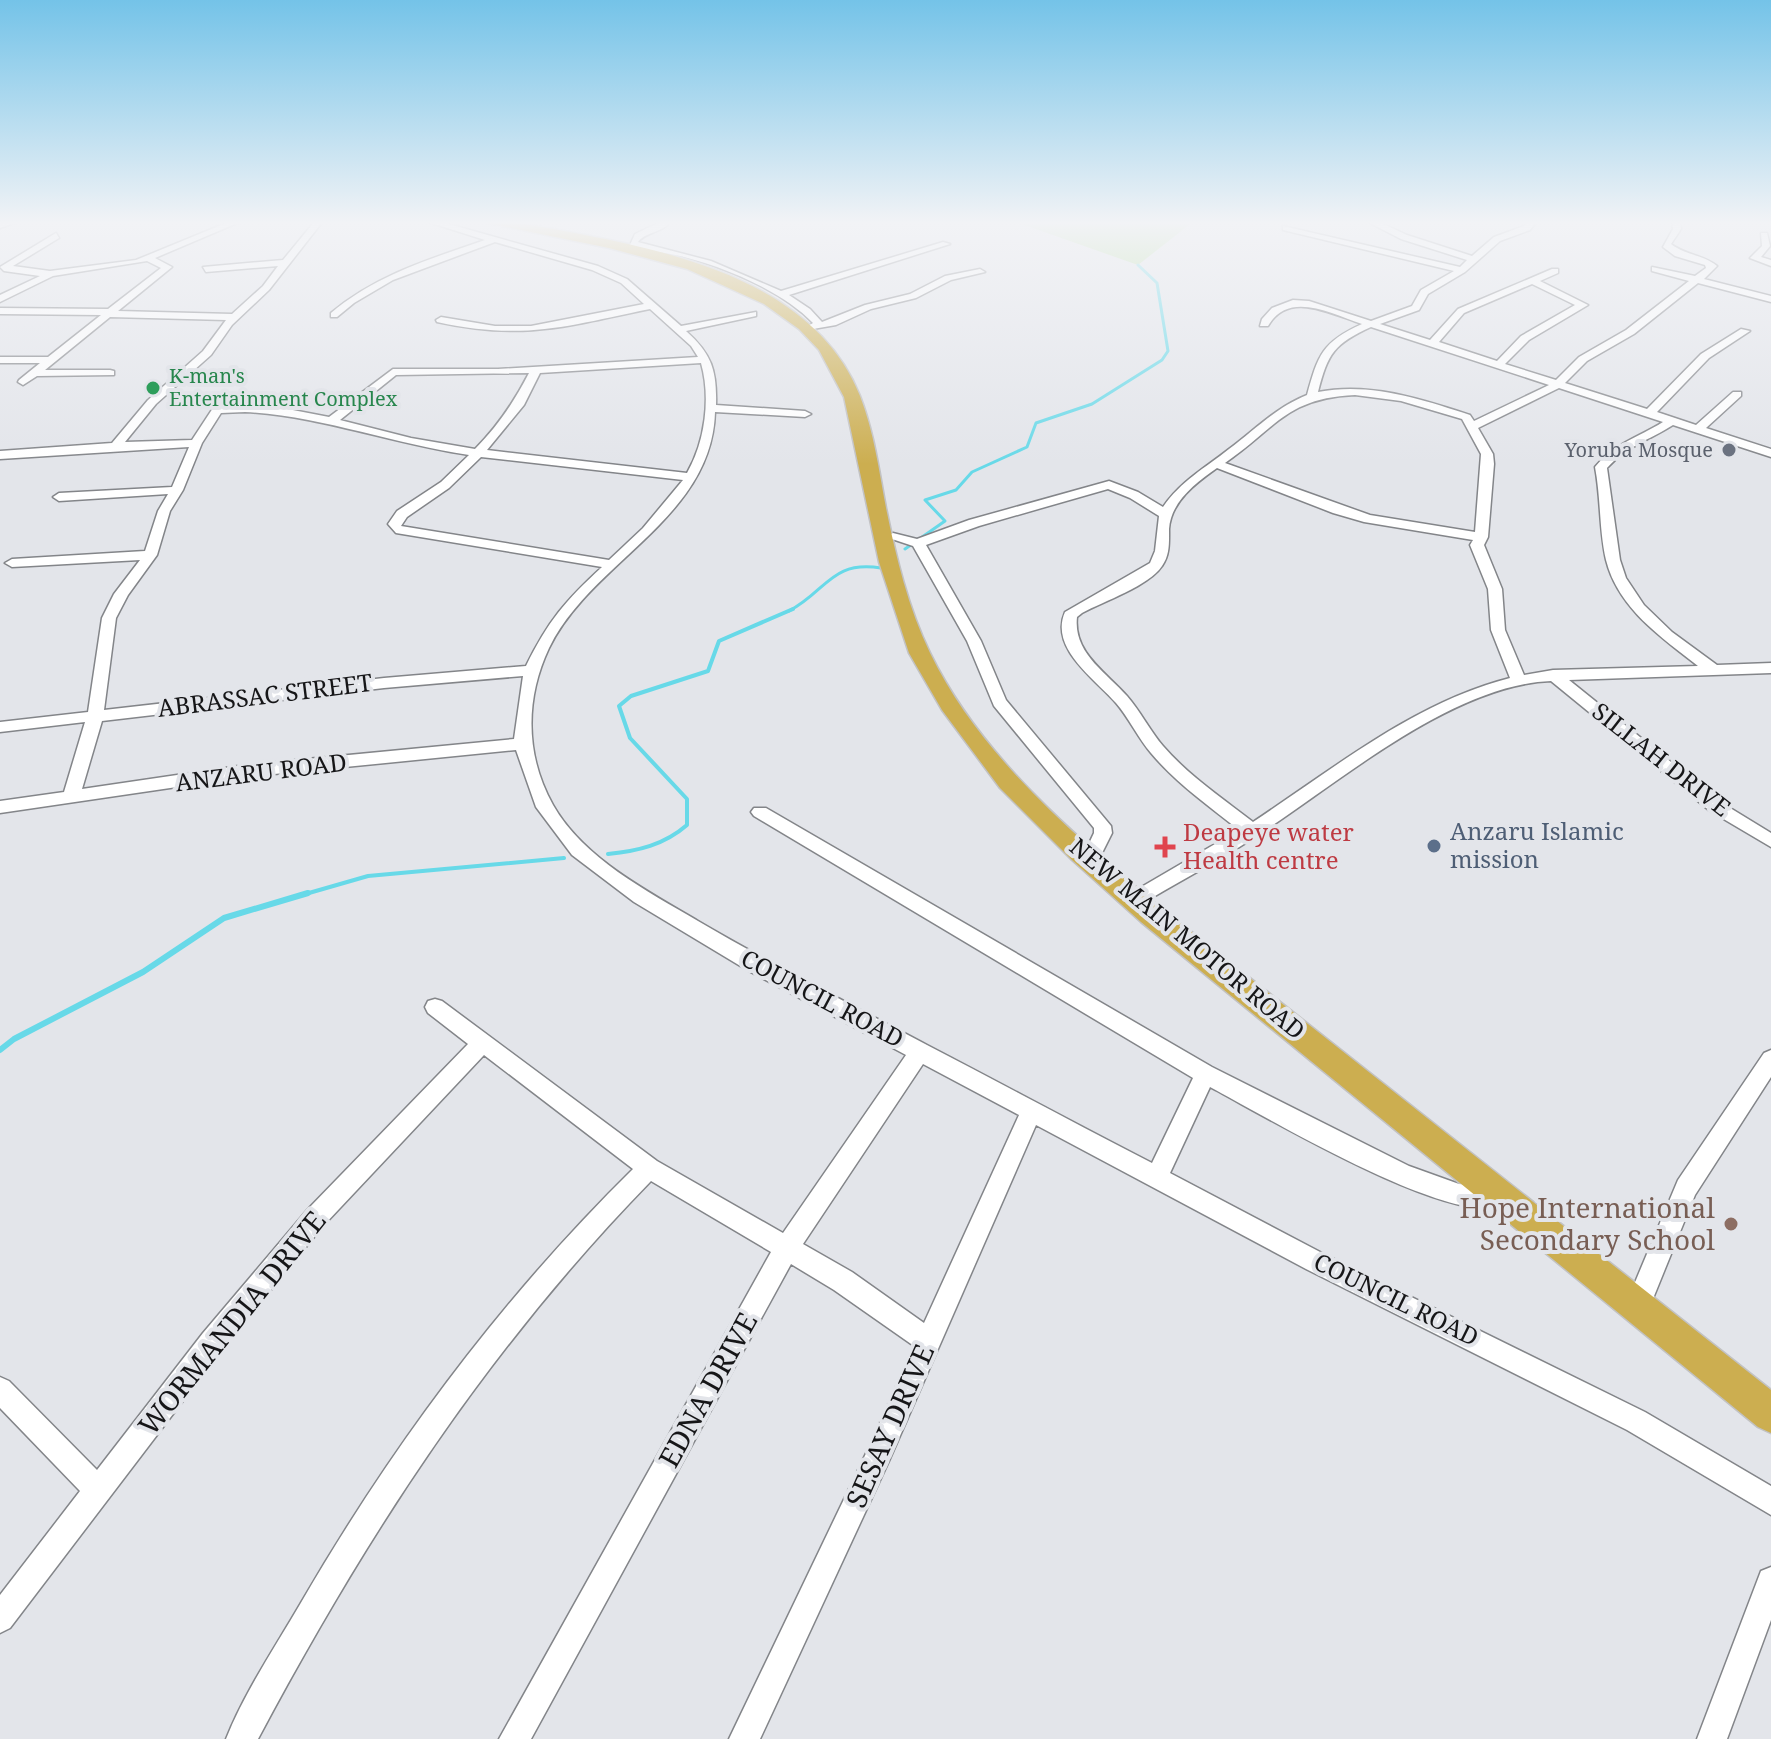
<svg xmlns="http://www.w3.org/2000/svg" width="1771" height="1739" viewBox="0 0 1771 1739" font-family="'Noto Serif',serif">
  <rect width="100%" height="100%" fill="#e3e5ea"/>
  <path fill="#b4de99" d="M 1013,221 L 1194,221 L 1138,265 Z"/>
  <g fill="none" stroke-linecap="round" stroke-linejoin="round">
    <path stroke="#67d9e8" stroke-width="3" d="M 905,549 L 945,521 L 925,500 L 956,490 L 972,472 L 1027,447 L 1036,423 L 1092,404 L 1162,360 L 1168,351 L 1157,283 L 1138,265
      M 789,611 C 827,591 831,560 881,568"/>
    <path stroke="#67d9e8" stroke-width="4" d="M 608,854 C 638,851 664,845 687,825 L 687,799 L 630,738 L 619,706 L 631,696 L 708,671 L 719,641 L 793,609
      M 302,895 L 368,876 L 564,858"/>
    <path stroke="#67d9e8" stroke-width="6" d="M 0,1050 L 14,1039 L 143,972 L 224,918 L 308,893"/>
    <g stroke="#838589" stroke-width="3">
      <path id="minor" d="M 15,221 L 14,223 L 0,228 L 0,222 Z
        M 231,221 L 242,221 L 155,258 L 172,267 L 118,311 L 232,314 L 263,286 L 278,266 L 206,272 L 203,267 L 283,260 L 315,221 L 323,221 L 269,290 L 232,325 L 211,355 L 156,404 L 125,442 L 192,440 L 213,408 L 217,407 L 272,406 L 329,417 L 393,369 L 498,369 L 698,357 L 691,346 L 650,309 C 567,326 524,341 437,322 L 436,320 L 441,317 L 495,326 L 531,326 L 644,304 L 621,283 L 592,270 L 495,242 L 393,280 L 354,303 L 337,317 L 331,317 L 331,313 C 376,275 430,259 485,240 L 425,221 L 438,221 L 598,266 L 627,279 L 681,326 L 756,312 L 756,316 L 686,331 C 712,354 717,371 716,405 L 805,411 L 811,414 L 805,417 L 715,412 C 712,519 591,561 549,648 C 525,699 525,755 553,805 C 583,858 647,891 698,921 C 773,965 850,1004 927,1045 C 1002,1084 1076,1124 1152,1163 L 1193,1078 L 754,816 L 751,812 L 754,808 L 766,808 L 1212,1067 L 1409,1166 L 1459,1184 L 1506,1190 L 1509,1198 L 1506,1206 C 1451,1228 1265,1116 1210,1087 L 1170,1173 L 1322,1253 L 1645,1412 L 1771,1486 L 1771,1515 L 1627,1430 L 1306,1269 L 1036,1125 L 889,1461 L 760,1739 L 729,1739 L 871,1443 L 914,1346 L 834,1290 L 791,1264 L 531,1739 L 499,1739 L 771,1252 L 651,1181 C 488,1348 367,1534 258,1739 L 226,1739 C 245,1691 276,1646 302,1601 C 394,1443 503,1297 633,1169 L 484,1055 L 324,1225 L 221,1351 L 10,1628 L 0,1633 L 0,1595 L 80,1491 L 0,1408 L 0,1377 L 9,1381 L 97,1470 L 203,1333 L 308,1209 L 468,1044 L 428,1013 L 425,1007 L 428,1001 L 435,999 L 442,1001 L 657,1161 L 783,1233 L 906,1055 L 747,970 L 634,902 L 572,855 L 536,807 L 516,750 L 245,777 L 0,813 L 0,801 L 64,792 L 85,722 L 0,732 L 0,722 L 88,712 L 102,618 L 114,594 L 140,560 L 12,567 L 5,563 L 12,559 L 145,551 L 158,511 L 168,494 L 59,501 L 53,497 L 59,493 L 172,487 L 189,447 L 0,459 L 0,451 L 112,443 L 148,400 L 203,351 L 226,320 L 110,317 L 45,370 L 110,370 L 114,371 L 114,375 L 37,376 L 23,385 L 18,382 L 19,380 L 40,363 L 0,363 L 0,357 L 48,357 L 101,315 L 0,314 L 0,308 L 108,309 L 161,268 L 147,261 L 53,276 L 0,302 L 0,295 L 40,276 L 4,271 L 0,267 L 56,233 L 59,238 L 13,266 L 50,271 L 136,260 ZM 701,363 C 711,398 705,442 687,473 L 487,450 L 524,405 L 540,373 ZM 529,373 C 514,402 498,426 475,449 L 411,438 L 340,420 L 396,375 ZM 245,412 C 322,416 392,444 469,455 L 441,482 L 397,511 L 388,524 L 396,533 L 602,567 C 566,600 548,621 526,666 L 384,678 L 104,710 L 116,618 L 128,595 L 157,555 L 170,511 L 183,490 L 202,443 L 221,413 ZM 481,457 L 683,480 L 643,528 L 609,560 L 401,526 L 407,517 L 449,488 ZM 523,676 L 514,739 L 245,765 L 82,789 L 102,721 L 384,688 ZM 923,1064 L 1019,1115 L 924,1323 L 852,1272 L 803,1244 Z
        M 662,221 L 670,221 C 664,233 646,231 638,242 L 711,261 L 781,291 L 943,242 L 950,244 L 789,295 L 810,309 L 822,322 L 865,305 L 910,294 L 945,276 L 980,269 L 985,272 L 951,280 L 916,298 L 871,309 L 836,325 L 813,329 L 808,326 L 813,323 C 776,284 687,250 635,250 L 630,245 L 635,234 Z
        M 1366,221 L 1377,221 L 1407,235 L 1472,256 L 1494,237 L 1524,226 L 1529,221 L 1537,221 L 1530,230 L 1500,241 L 1465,272 L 1428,294 L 1419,310 L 1380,324 L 1430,340 L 1458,309 L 1552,269 L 1558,269 L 1558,273 L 1540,281 L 1588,305 L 1529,340 L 1505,364 L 1556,380 L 1579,357 L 1626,330 L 1689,281 L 1652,271 L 1652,267 L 1695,276 L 1706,268 L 1705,265 L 1675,256 L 1663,247 L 1673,229 L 1672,221 L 1680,221 L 1681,229 L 1671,244 C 1685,255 1704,255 1717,266 L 1704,279 L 1771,296 L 1771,302 L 1698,283 L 1634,334 L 1587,361 L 1565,383 L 1647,409 L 1701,354 L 1741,329 L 1750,331 L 1709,358 L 1657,412 L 1696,425 L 1733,392 L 1741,392 L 1741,396 L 1706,428 L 1771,449 L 1771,457 L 1673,425 C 1648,441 1628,445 1607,468 L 1620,560 L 1626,578 L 1644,605 L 1672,632 L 1717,665 L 1771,663 L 1771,673 L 1569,680 L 1722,803 L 1771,833 L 1771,847 L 1710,811 L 1551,681 C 1453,685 1342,780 1261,833 C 1226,857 1187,877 1150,899 L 1138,899 L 1135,894 L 1138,889 L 1239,830 C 1209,806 1176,783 1151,753 C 1138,738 1129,718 1116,703 C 1095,679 1049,648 1065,612 L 1150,563 L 1155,551 L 1159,516 L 1130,498 L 1108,489 L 979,526 L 926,545 L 981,641 L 1006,700 L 1111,826 L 1112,833 L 1100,857 L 1088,857 L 1085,852 L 1094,833 L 1094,828 L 994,706 L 967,641 L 913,546 L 886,537 L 893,533 L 917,539 L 969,520 L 1109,481 L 1138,492 L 1163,507 C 1181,481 1205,468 1229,449 C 1256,429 1275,408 1307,395 C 1318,355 1322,342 1362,324 C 1331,314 1289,290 1268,326 L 1260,326 L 1262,319 L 1272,308 L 1293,300 L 1309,301 L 1371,321 L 1412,306 L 1421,290 L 1454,271 L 1283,230 L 1283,226 L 1460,267 L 1467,260 L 1401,239 ZM 1532,284 L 1575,305 L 1521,336 L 1497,361 L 1439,342 L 1464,313 ZM 1371,327 L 1549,385 L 1474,421 L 1470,415 C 1421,399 1370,382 1318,392 C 1328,353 1334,344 1371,327 ZM 1559,388 L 1663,422 C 1637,438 1615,443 1595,467 C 1601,498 1599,530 1606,560 C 1618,608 1661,637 1698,666 L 1553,670 L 1524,675 L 1505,630 L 1502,589 L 1484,545 L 1488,537 L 1494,464 L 1493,454 L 1478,428 ZM 1355,395 L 1401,401 L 1462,419 L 1481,454 L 1475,532 L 1370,515 L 1225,463 C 1276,428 1286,398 1355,395 ZM 1217,468 L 1333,513 L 1364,522 L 1473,540 L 1470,545 L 1488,589 L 1491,630 L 1510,678 C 1415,702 1333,769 1253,822 C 1222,798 1189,776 1163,746 C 1150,731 1141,712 1127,696 C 1106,672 1073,653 1077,617 L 1082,613 C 1104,601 1149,586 1162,566 C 1170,555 1169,542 1169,529 C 1171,501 1196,483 1217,468 Z
        M 1761,233 L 1767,233 L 1770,246 L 1761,257 L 1771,260 L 1771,266 L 1750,258 L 1762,246 Z
        M 1771,1050 L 1771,1077 L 1695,1195 L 1652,1301 L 1643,1304 L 1634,1301 L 1631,1292 L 1678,1180 L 1764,1053 Z
        M 1771,1567 L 1771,1620 L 1727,1739 L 1697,1739 L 1761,1571 Z"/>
    </g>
    <g stroke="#c2c2c3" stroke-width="3">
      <path id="highway" d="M 477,221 C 513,220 549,228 585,235 C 688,255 817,288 860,396 C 874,432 879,471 886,508 C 896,557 908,608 930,653 C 980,756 1074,835 1160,907 L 1771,1390 L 1771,1433 L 1758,1427 L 1141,922 L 1072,860 L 1000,788 L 942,710 L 909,653 L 879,562 L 844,397 L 819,350 L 799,329 L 764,304 L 687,269 L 609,248 Z"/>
    </g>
    <use href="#minor" fill="#fff" fill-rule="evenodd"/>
    <use href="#highway" fill="#ccae50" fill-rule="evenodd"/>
  </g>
  <linearGradient id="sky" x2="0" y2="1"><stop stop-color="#74c3e8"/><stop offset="0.48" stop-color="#f2f3f6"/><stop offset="1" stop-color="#f2f3f6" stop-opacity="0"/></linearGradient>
  <rect width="1771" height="464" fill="url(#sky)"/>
  <circle fill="#2e9e5b" stroke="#e3e5ea" stroke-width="3" cx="153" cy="388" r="8"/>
  <circle fill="#6b7280" stroke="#e3e5ea" stroke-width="3" cx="1729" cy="450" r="8"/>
  <circle fill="#5c6f8a" stroke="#e3e5ea" stroke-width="3" cx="1434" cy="846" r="8"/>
  <path fill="#e0444e" stroke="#e3e5ea" stroke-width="3" d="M1161 835h8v8h8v8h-8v8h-8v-8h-8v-8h8z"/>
  <circle fill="#8d6e63" stroke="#e3e5ea" stroke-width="3" cx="1731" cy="1224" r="8"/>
  <g text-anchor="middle" stroke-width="8" stroke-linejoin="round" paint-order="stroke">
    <g font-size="20" fill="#27864d" stroke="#e3e5ea" text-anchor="start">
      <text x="169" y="383">K-man's<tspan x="169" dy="23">Entertainment Complex</tspan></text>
    </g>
    <g font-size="20" fill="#5b616d" stroke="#e3e5ea" text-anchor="end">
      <text x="1713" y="457">Yoruba Mosque</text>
    </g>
    <g font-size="24" fill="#161618" stroke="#e3e5ea">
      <text transform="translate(265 696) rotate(-7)" y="8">ABRASSAC STREET</text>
      <text transform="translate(1661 760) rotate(38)" y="8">SILLAH DRIVE</text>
      <text transform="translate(261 773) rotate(-7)" y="8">ANZARU ROAD</text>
      <text transform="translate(1187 939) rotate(40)" y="8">NEW MAIN MOTOR ROAD</text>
      <text transform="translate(822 999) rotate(28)" y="8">COUNCIL ROAD</text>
      <text transform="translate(1396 1300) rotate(26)" y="8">COUNCIL ROAD</text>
    </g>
    <g font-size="24" fill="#4e5e75" stroke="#e3e5ea" text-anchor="start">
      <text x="1450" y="840">Anzaru Islamic<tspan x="1450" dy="28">mission</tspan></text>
    </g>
    <g font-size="24" fill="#be3a42" stroke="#e3e5ea" text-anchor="start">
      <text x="1183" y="841">Deapeye water<tspan x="1183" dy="28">Health centre</tspan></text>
    </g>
    <g font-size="28" fill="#785e54" stroke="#e3e5ea" text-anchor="end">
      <text x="1715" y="1218">Hope International<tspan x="1715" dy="32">Secondary School</tspan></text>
    </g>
    <g font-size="28" fill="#161618" stroke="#e3e5ea">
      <text transform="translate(232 1323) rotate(-51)" y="10">WORMANDIA DRIVE</text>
      <text transform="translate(708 1390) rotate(-61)" y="10">EDNA DRIVE</text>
      <text transform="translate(890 1426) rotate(-66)" y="10">SESAY DRIVE</text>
    </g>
  </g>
</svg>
